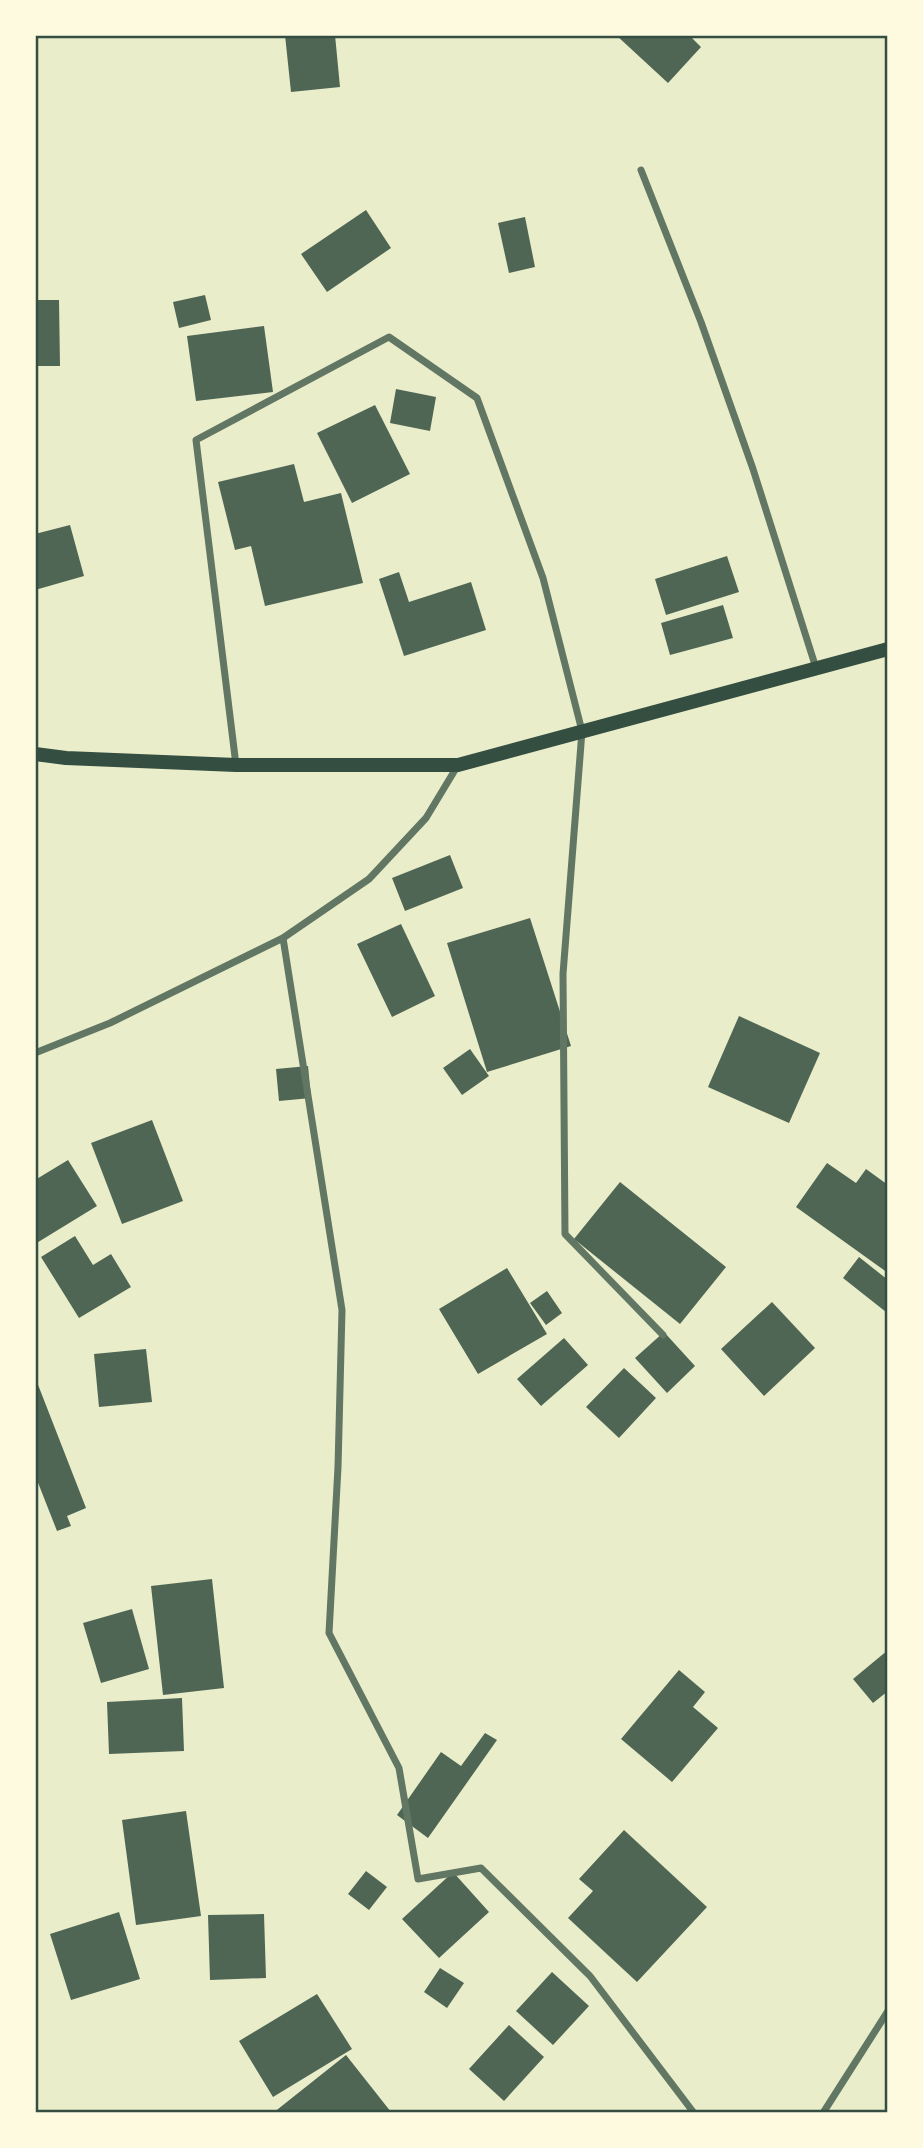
<svg xmlns="http://www.w3.org/2000/svg" width="923" height="2148" viewBox="0 0 923 2148" font-family="Helvetica,sans-serif">
  <rect width="100%" height="100%" fill="#e9edc9"/>
  <path fill="#4f6655" d="M 285,35 L 335,35 L 340,87 L 291,92 Z
    M 616,35 L 689,35 L 701,47 L 668,83 Z
    M 366,210 L 391,248 L 327,292 L 301,254 Z
    M 525,217 L 535,267 L 509,273 L 498,223 Z
    M 205,295 L 211,320 L 179,328 L 173,302 Z
    M 35,300 L 59,300 L 60,366 L 35,366 Z
    M 264,326 L 273,392 L 196,401 L 187,336 Z
    M 396,389 L 436,397 L 430,431 L 390,423 Z
    M 375,405 L 410,474 L 352,503 L 317,433 Z
    M 294,464 L 304,502 L 341,493 L 363,583 L 265,606 L 251,546 L 235,550 L 218,482 Z
    M 70,525 L 84,576 L 35,590 L 35,534 Z
    M 727,556 L 739,592 L 666,615 L 655,579 Z
    M 399,572 L 409,602 L 471,582 L 486,630 L 404,656 L 379,579 Z
    M 723,605 L 733,638 L 670,655 L 661,623 Z
    M 450,855 L 463,888 L 405,911 L 392,878 Z
    M 530,918 L 571,1046 L 487,1072 L 447,943 Z
    M 401,924 L 435,996 L 392,1017 L 357,944 Z
    M 739,1016 L 820,1053 L 789,1123 L 708,1087 Z
    M 470,1049 L 489,1076 L 462,1095 L 443,1068 Z
    M 308,1066 L 311,1098 L 279,1101 L 276,1069 Z
    M 152,1120 L 183,1201 L 122,1224 L 91,1143 Z
    M 68,1160 L 97,1206 L 35,1244 L 35,1180 Z
    M 827,1163 L 856,1183 L 866,1169 L 888,1185 L 888,1273 L 796,1207 Z
    M 620,1182 L 726,1267 L 680,1324 L 574,1239 Z
    M 75,1236 L 93,1265 L 111,1254 L 131,1287 L 79,1318 L 41,1257 Z
    M 859,1257 L 888,1280 L 888,1310 L 886,1312 L 843,1278 Z
    M 507,1268 L 547,1334 L 478,1374 L 439,1309 Z
    M 547,1291 L 562,1313 L 546,1325 L 530,1303 Z
    M 772,1302 L 815,1348 L 764,1396 L 721,1349 Z
    M 664,1332 L 695,1366 L 667,1393 L 635,1358 Z
    M 564,1338 L 588,1365 L 541,1406 L 517,1379 Z
    M 146,1349 L 152,1402 L 99,1407 L 94,1354 Z
    M 624,1368 L 656,1398 L 619,1438 L 586,1407 Z
    M 35,1377 L 86,1508 L 67,1516 L 71,1526 L 57,1531 L 35,1475 Z
    M 212,1579 L 224,1688 L 163,1695 L 151,1586 Z
    M 132,1609 L 149,1669 L 101,1683 L 83,1623 Z
    M 888,1650 L 888,1691 L 873,1703 L 853,1679 Z
    M 679,1670 L 705,1692 L 693,1707 L 718,1728 L 672,1782 L 621,1739 Z
    M 182,1698 L 184,1751 L 109,1754 L 107,1702 Z
    M 485,1733 L 497,1740 L 428,1838 L 397,1815 L 441,1752 L 461,1766 Z
    M 186,1811 L 201,1916 L 136,1925 L 122,1820 Z
    M 624,1830 L 707,1907 L 637,1982 L 568,1918 L 593,1891 L 579,1879 Z
    M 366,1871 L 387,1887 L 369,1910 L 348,1894 Z
    M 453,1872 L 489,1912 L 439,1958 L 402,1919 Z
    M 119,1912 L 140,1979 L 71,2000 L 50,1934 Z
    M 264,1914 L 266,1978 L 210,1980 L 208,1915 Z
    M 440,1968 L 464,1983 L 447,2008 L 424,1992 Z
    M 552,1972 L 589,2006 L 553,2045 L 516,2011 Z
    M 317,1994 L 352,2049 L 273,2097 L 239,2041 Z
    M 509,2025 L 544,2057 L 504,2101 L 469,2069 Z
    M 346,2055 L 391,2112 L 273,2113 Z"/>
  <g fill="none" stroke-linecap="round" stroke-linejoin="round">
    <path stroke="#617663" stroke-width="7" d="M 641,170 L 701,322 L 753,469 L 816,668
      M 236,765 L 196,440 L 389,337 L 477,398 L 543,578 L 582,731 L 563,974 L 565,1234 L 663,1335
      M 283,938 L 342,1310 L 338,1467 L 329,1633 L 399,1768 L 418,1879 L 481,1868 L 590,1976 L 694,2113
      M 35,1053 L 110,1023 L 283,938 L 369,879 L 426,818 L 458,765
      M 823,2113 L 888,2011"/>
    <path stroke="#344e41" stroke-width="14" d="M 35,754 L 66,758 L 236,765 L 458,765 L 888,649"/>
  </g>
  <rect width="923" height="2148" fill="none" stroke="#fefae0" stroke-width="74"/>
  <rect x="37" y="37" width="849" height="2074" fill="none" stroke="#344e41" stroke-width="2.5"/>
</svg>
